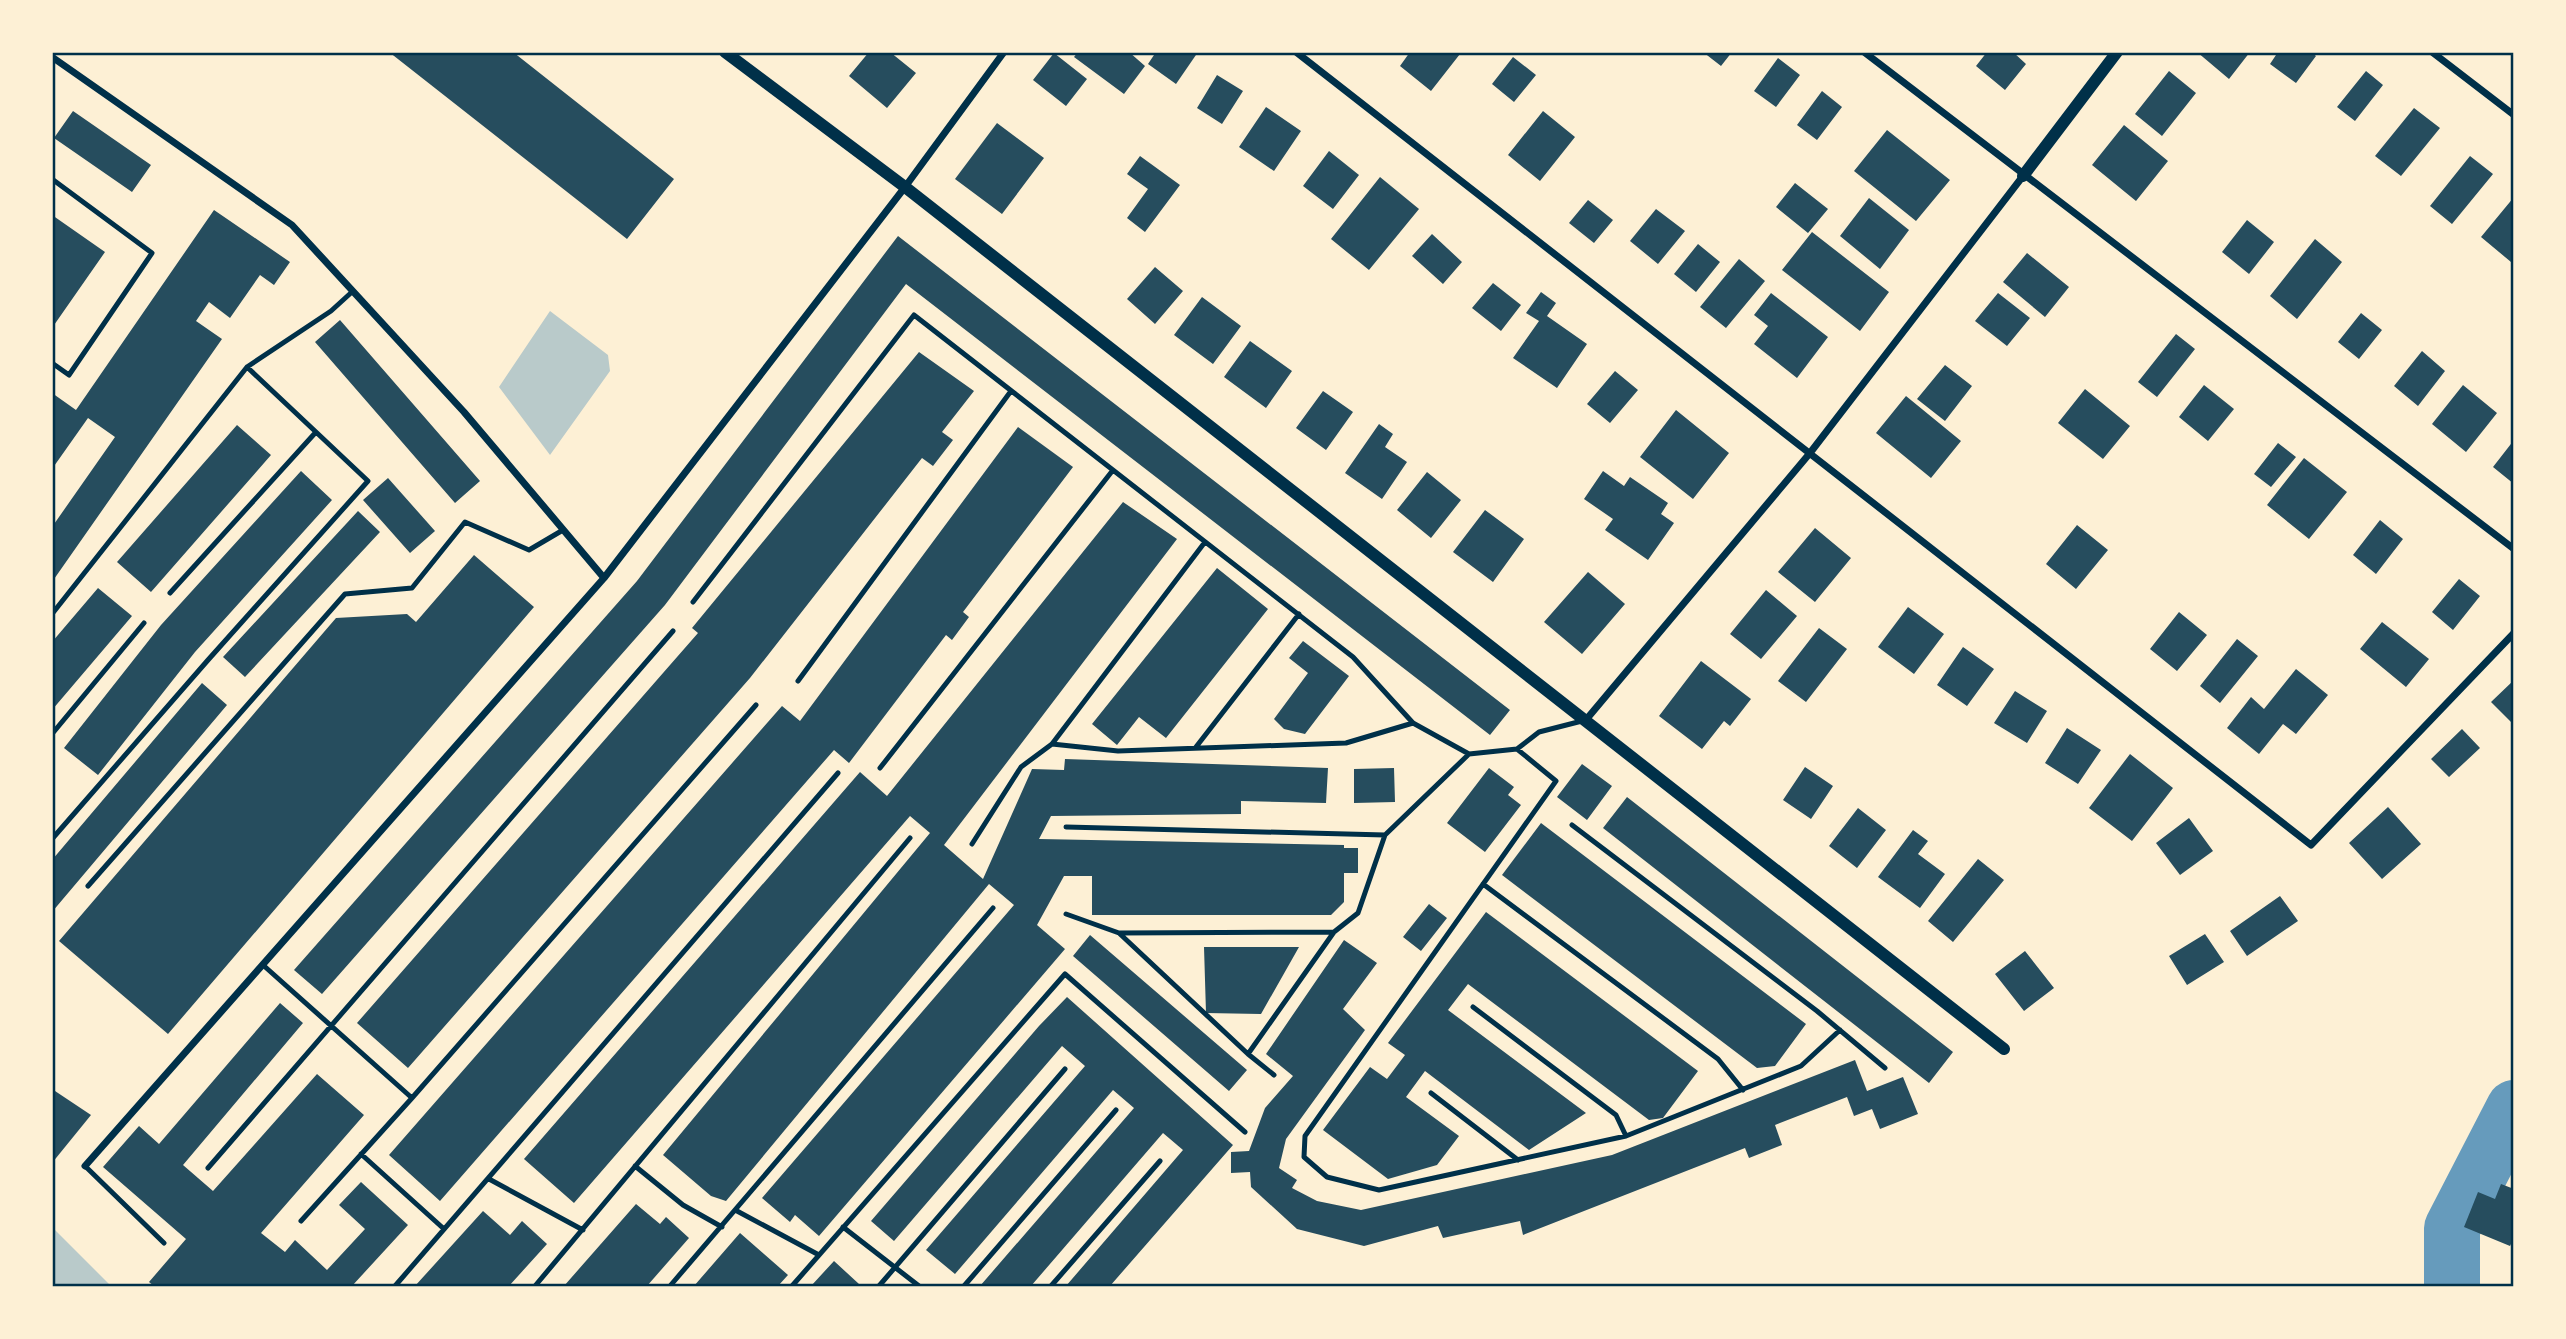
<svg xmlns="http://www.w3.org/2000/svg" width="2566" height="1339" viewBox="0 0 2566 1339" font-family="Manrope,sans-serif">
  <rect width="100%" height="100%" fill="#fdf0d5"/>
  <path fill="#b9caca" d="M 550,311 L 608,355 L 610,371 L 550,455 L 499,387 Z
    M 52,1228 L 53,1228 L 111,1286 L 53,1286 Z"/>
  <g fill="none" stroke-linecap="round" stroke-linejoin="round">
    <path stroke="#669bbc" stroke-width="56" d="M 2452,1286 L 2452,1228 L 2514,1108"/>
  </g>
  <path fill="#264d5e" d="M 389,52 L 513,52 L 674,179 L 627,239 Z
    M 869,52 L 890,52 L 916,73 L 887,108 L 849,76 Z
    M 1078,52 L 1129,52 L 1145,66 L 1124,94 L 1074,57 Z
    M 1156,52 L 1198,52 L 1176,84 L 1148,64 Z
    M 1410,52 L 1458,52 L 1460,54 L 1431,91 L 1400,66 Z
    M 1703,52 L 1732,52 L 1721,66 Z
    M 1987,52 L 2013,52 L 2026,64 L 2005,90 L 1976,66 Z
    M 2197,52 L 2250,52 L 2229,79 Z
    M 2278,52 L 2311,52 L 2316,56 L 2296,83 L 2270,64 Z
    M 1054,53 L 1087,79 L 1066,106 L 1033,80 Z
    M 1513,57 L 1536,75 L 1514,102 L 1492,84 Z
    M 1778,58 L 1800,75 L 1776,107 L 1754,91 Z
    M 2169,71 L 2196,93 L 2162,136 L 2135,114 Z
    M 2366,71 L 2383,85 L 2355,121 L 2337,107 Z
    M 1217,75 L 1243,91 L 1222,124 L 1197,108 Z
    M 1822,91 L 1842,107 L 1817,140 L 1797,125 Z
    M 1266,107 L 1301,131 L 1274,171 L 1239,147 Z
    M 2414,108 L 2440,128 L 2401,176 L 2375,156 Z
    M 73,111 L 151,165 L 132,192 L 54,138 Z
    M 1543,111 L 1575,137 L 1540,181 L 1508,155 Z
    M 997,123 L 1044,158 L 1002,214 L 955,179 Z
    M 2124,125 L 2168,161 L 2136,201 L 2092,165 Z
    M 1887,130 L 1950,180 L 1916,221 L 1854,171 Z
    M 1329,151 L 1359,175 L 1333,209 L 1303,186 Z
    M 1140,156 L 1180,185 L 1145,232 L 1127,218 L 1148,189 L 1127,174 Z
    M 2470,156 L 2493,174 L 2452,224 L 2430,206 Z
    M 1380,177 L 1419,209 L 1369,270 L 1331,239 Z
    M 1795,183 L 1828,209 L 1808,233 L 1776,207 Z
    M 2514,197 L 2514,258 L 2511,262 L 2481,237 Z
    M 1869,198 L 1909,230 L 1880,269 L 1840,236 Z
    M 1588,200 L 1613,220 L 1594,243 L 1569,223 Z
    M 1656,209 L 1685,231 L 1658,264 L 1630,241 Z
    M 214,210 L 290,262 L 274,285 L 260,275 L 230,318 L 209,302 L 196,321 L 222,339 L 52,582 L 52,527 L 115,437 L 88,418 L 52,469 L 52,393 L 76,410 Z
    M 52,215 L 105,252 L 52,328 Z
    M 2247,220 L 2274,242 L 2249,274 L 2222,252 Z
    M 1812,232 L 1889,292 L 1860,331 L 1782,270 Z
    M 1432,234 L 1462,262 L 1443,284 L 1412,256 Z
    M 898,236 L 1510,710 L 1490,735 L 906,284 L 665,605 L 322,994 L 294,970 L 637,581 Z
    M 2315,239 L 2342,262 L 2297,319 L 2270,296 Z
    M 1698,244 L 1720,262 L 1696,292 L 1674,274 Z
    M 2027,253 L 2069,287 L 2045,317 L 2003,282 Z
    M 1739,259 L 1765,281 L 1726,328 L 1700,307 Z
    M 1155,267 L 1183,291 L 1155,324 L 1127,299 Z
    M 1493,283 L 1521,305 L 1501,331 L 1472,308 Z
    M 1541,292 L 1556,303 L 1547,316 L 1587,344 L 1557,388 L 1513,358 L 1539,321 L 1526,313 Z
    M 1771,293 L 1828,337 L 1797,378 L 1754,344 L 1768,326 L 1754,315 Z
    M 1998,293 L 2030,318 L 2007,346 L 1975,321 Z
    M 1202,297 L 1241,326 L 1213,364 L 1174,335 Z
    M 2361,313 L 2382,330 L 2359,359 L 2338,342 Z
    M 340,320 L 480,481 L 455,503 L 315,342 Z
    M 2176,334 L 2195,349 L 2157,397 L 2138,382 Z
    M 1250,341 L 1292,371 L 1266,408 L 1224,377 Z
    M 2422,351 L 2445,371 L 2418,406 L 2394,386 Z
    M 919,352 L 974,391 L 942,432 L 953,440 L 933,466 L 922,458 L 750,678 L 408,1068 L 357,1023 L 698,633 L 692,628 Z
    M 1945,365 L 1972,386 L 1945,421 L 1917,399 Z
    M 1615,371 L 1638,390 L 1610,423 L 1587,404 Z
    M 2204,385 L 2234,409 L 2208,441 L 2179,417 Z
    M 2463,385 L 2497,413 L 2466,452 L 2432,424 Z
    M 2085,389 L 2130,426 L 2103,459 L 2058,423 Z
    M 1323,391 L 1353,412 L 1326,450 L 1296,428 Z
    M 1906,396 L 1961,441 L 1931,478 L 1876,433 Z
    M 1676,410 L 1729,453 L 1693,499 L 1640,457 Z
    M 1379,424 L 1393,434 L 1385,447 L 1407,462 L 1382,499 L 1345,473 Z
    M 237,425 L 271,455 L 151,592 L 117,562 Z
    M 1018,427 L 1073,467 L 963,612 L 969,617 L 952,640 L 946,635 L 849,763 L 834,750 L 440,1201 L 389,1155 L 782,706 L 800,721 Z
    M 2514,440 L 2514,484 L 2493,467 Z
    M 2278,443 L 2296,457 L 2271,487 L 2254,474 Z
    M 2304,458 L 2347,492 L 2309,539 L 2267,505 Z
    M 301,471 L 332,500 L 195,652 L 98,775 L 64,748 L 161,625 Z
    M 1603,471 L 1624,486 L 1630,477 L 1668,503 L 1661,514 L 1674,523 L 1648,560 L 1605,530 L 1613,519 L 1584,499 Z
    M 1427,472 L 1461,500 L 1431,538 L 1397,510 Z
    M 388,478 L 435,531 L 410,553 L 363,500 Z
    M 1123,502 L 1177,539 L 944,845 L 983,879 L 1032,769 L 1064,770 L 1065,759 L 1328,768 L 1326,803 L 1241,801 L 1241,814 L 1051,816 L 1039,839 L 1344,845 L 1344,848 L 1358,848 L 1358,873 L 1344,873 L 1344,902 L 1331,915 L 1092,915 L 1092,876 L 1064,876 L 1037,925 L 1065,949 L 819,1236 L 795,1215 L 790,1222 L 762,1198 L 1014,905 L 989,884 L 726,1201 L 711,1196 L 663,1155 L 930,833 L 910,816 L 574,1203 L 524,1159 L 860,772 L 887,796 Z
    M 1485,510 L 1524,539 L 1493,582 L 1453,552 Z
    M 358,511 L 380,532 L 245,677 L 223,657 Z
    M 2380,520 L 2403,539 L 2376,574 L 2353,555 Z
    M 2077,525 L 2108,550 L 2076,589 L 2046,564 Z
    M 1815,528 L 1851,558 L 1815,602 L 1778,572 Z
    M 474,555 L 534,607 L 168,1034 L 59,941 L 336,618 L 407,614 L 416,622 Z
    M 1217,568 L 1268,609 L 1166,738 L 1139,717 L 1117,745 L 1092,724 Z
    M 1588,572 L 1625,604 L 1582,654 L 1544,622 Z
    M 2459,579 L 2480,596 L 2453,630 L 2432,612 Z
    M 98,588 L 132,616 L 52,710 L 52,642 Z
    M 1766,590 L 1797,616 L 1761,659 L 1730,634 Z
    M 1908,607 L 1944,634 L 1914,674 L 1878,647 Z
    M 2179,612 L 2207,635 L 2177,671 L 2150,649 Z
    M 2382,622 L 2429,659 L 2406,687 L 2360,649 Z
    M 1819,628 L 1847,649 L 1806,702 L 1778,681 Z
    M 2237,639 L 2258,656 L 2220,703 L 2200,686 Z
    M 1303,641 L 1349,676 L 1305,734 L 1284,729 L 1274,719 L 1308,673 L 1289,658 Z
    M 1963,647 L 1994,669 L 1967,706 L 1937,685 Z
    M 1701,661 L 1751,699 L 1730,726 L 1724,721 L 1702,749 L 1659,716 Z
    M 2296,669 L 2328,695 L 2296,734 L 2283,724 L 2259,754 L 2227,728 L 2251,697 L 2264,709 Z
    M 2514,680 L 2514,725 L 2491,702 Z
    M 202,683 L 227,705 L 52,912 L 52,860 Z
    M 2015,691 L 2047,711 L 2027,743 L 1994,723 Z
    M 2067,728 L 2101,750 L 2078,784 L 2045,763 Z
    M 2462,729 L 2480,748 L 2449,777 L 2431,759 Z
    M 2130,754 L 2173,788 L 2132,841 L 2089,808 Z
    M 1582,764 L 1612,786 L 1587,820 L 1557,797 Z
    M 1805,767 L 1833,786 L 1811,819 L 1783,800 Z
    M 1394,768 L 1395,802 L 1354,803 L 1354,769 Z
    M 1489,768 L 1514,787 L 1508,795 L 1521,805 L 1485,852 L 1447,823 Z
    M 1627,797 L 1953,1052 L 1929,1083 L 1603,828 Z
    M 2388,807 L 2421,844 L 2382,879 L 2349,843 Z
    M 1858,808 L 1886,830 L 1857,868 L 1829,846 Z
    M 2189,818 L 2213,851 L 2180,875 L 2156,843 Z
    M 1541,823 L 1806,1024 L 1775,1066 L 1757,1068 L 1502,875 Z
    M 1913,830 L 1928,841 L 1918,854 L 1945,874 L 1920,908 L 1878,877 Z
    M 1978,859 L 2004,880 L 1953,942 L 1928,921 Z
    M 2280,896 L 2298,921 L 2247,956 L 2230,931 Z
    M 1429,904 L 1447,918 L 1421,951 L 1403,937 Z
    M 1486,912 L 1698,1071 L 1663,1118 L 1649,1120 L 1468,984 L 1448,1010 L 1586,1113 L 1529,1150 L 1425,1071 L 1406,1097 L 1459,1136 L 1437,1165 L 1388,1179 L 1323,1130 L 1370,1067 L 1387,1079 L 1405,1055 L 1388,1043 Z
    M 2205,934 L 2224,962 L 2187,985 L 2169,956 Z
    M 1090,935 L 1247,1070 L 1229,1091 L 1073,956 Z
    M 1344,940 L 1377,963 L 1343,1009 L 1365,1030 L 1286,1139 L 1279,1168 L 1297,1180 L 1292,1188 L 1317,1201 L 1361,1210 L 1612,1155 L 1855,1060 L 1867,1091 L 1903,1077 L 1918,1114 L 1880,1129 L 1872,1109 L 1854,1116 L 1847,1097 L 1775,1125 L 1782,1145 L 1749,1158 L 1745,1148 L 1523,1235 L 1520,1221 L 1443,1238 L 1438,1226 L 1364,1246 L 1297,1229 L 1251,1187 L 1250,1172 L 1231,1173 L 1231,1152 L 1249,1151 L 1265,1108 L 1293,1076 L 1266,1054 Z
    M 1204,947 L 1299,947 L 1261,1014 L 1206,1013 Z
    M 2025,951 L 2054,988 L 2024,1011 L 1995,974 Z
    M 1067,997 L 1233,1145 L 1110,1286 L 1066,1286 L 1183,1150 L 1163,1133 L 1031,1286 L 980,1286 L 1134,1108 L 1113,1090 L 955,1274 L 926,1250 L 1085,1066 L 1062,1046 L 894,1241 L 871,1221 L 1039,1026 Z
    M 280,1003 L 303,1023 L 183,1165 L 213,1191 L 317,1074 L 364,1115 L 261,1233 L 285,1252 L 295,1240 L 327,1270 L 365,1229 L 339,1205 L 361,1182 L 408,1225 L 352,1286 L 154,1286 L 149,1282 L 186,1239 L 103,1167 L 139,1126 L 159,1144 Z
    M 55,1091 L 91,1115 L 52,1163 L 52,1095 Z
    M 2501,1184 L 2514,1189 L 2514,1238 L 2510,1246 L 2464,1227 L 2478,1192 L 2495,1199 Z
    M 636,1204 L 660,1224 L 666,1217 L 689,1238 L 647,1286 L 564,1286 Z
    M 483,1211 L 510,1235 L 522,1221 L 547,1244 L 509,1286 L 415,1286 Z
    M 740,1233 L 788,1275 L 778,1286 L 694,1286 Z
    M 834,1261 L 859,1284 L 856,1286 L 811,1286 Z"/>
  <g fill="none" stroke-linecap="round" stroke-linejoin="round">
    <path stroke="#003049" stroke-width="5" d="M 52,179 L 152,253 L 69,375 L 52,363
      M 170,593 L 316,432
      M 693,602 L 914,315 L 1353,657 L 1413,723 L 1469,754 L 1517,749 L 1539,732 L 1582,721
      M 52,614 L 247,367 L 331,311 L 353,291
      M 798,681 L 1011,391
      M 52,734 L 144,623
      M 1052,744 L 1118,751 L 1346,743 L 1413,723
      M 1196,747 L 1299,614
      M 1517,749 L 1556,781 L 1305,1136 L 1304,1157 L 1327,1177 L 1379,1190 L 1626,1136 L 1801,1066 L 1840,1030
      M 880,768 L 1113,470
      M 1572,825 L 1817,1011 L 1885,1068
      M 1066,827 L 1385,835
      M 52,839 L 208,660 L 368,481 L 247,367
      M 972,844 L 1021,767 L 1052,744 L 1205,542
      M 1483,884 L 1718,1059 L 1743,1090
      M 88,886 L 345,594 L 412,588 L 465,522 L 529,550 L 563,530
      M 1066,914 L 1119,933 L 1248,1054
      M 1119,933 L 1334,932
      M 263,965 L 412,1098
      M 1473,1007 L 1616,1115 L 1626,1136
      M 1274,1075 L 1248,1054 L 1334,932 L 1358,913 L 1385,835 L 1469,754
      M 1431,1093 L 1518,1160
      M 361,1154 L 444,1229
      M 85,1166 L 164,1243
      M 635,1166 L 683,1205 L 722,1227
      M 208,1168 L 673,631
      M 489,1179 L 583,1230
      M 737,1211 L 819,1255
      M 301,1221 L 412,1098 L 756,705
      M 843,1227 L 919,1286
      M 395,1286 L 838,773
      M 535,1286 L 910,838
      M 670,1286 L 993,908
      M 792,1286 L 1065,974 L 1245,1132
      M 879,1286 L 1065,1069
      M 964,1286 L 1116,1110
      M 1051,1286 L 1160,1161"/>
    <path stroke="#003049" stroke-width="7" d="M 1296,52 L 2311,845 L 2514,633
      M 1864,52 L 2514,549
      M 2432,52 L 2514,115
      M 52,57 L 292,225 L 464,412 L 604,578
      M 1585,721 L 1810,453 L 2023,176
      M 85,1166 L 604,578 L 905,187 L 1004,52"/>
    <path stroke="#003049" stroke-width="12" d="M 725,52 L 905,187 L 2004,1049
      M 2023,176 L 2117,52"/>
  </g>
  <rect width="2566" height="1339" fill="none" stroke="#fdf0d5" stroke-width="108"/>
  <rect x="54" y="54" width="2458" height="1231" fill="none" stroke="#003049" stroke-width="2.5"/>
</svg>
